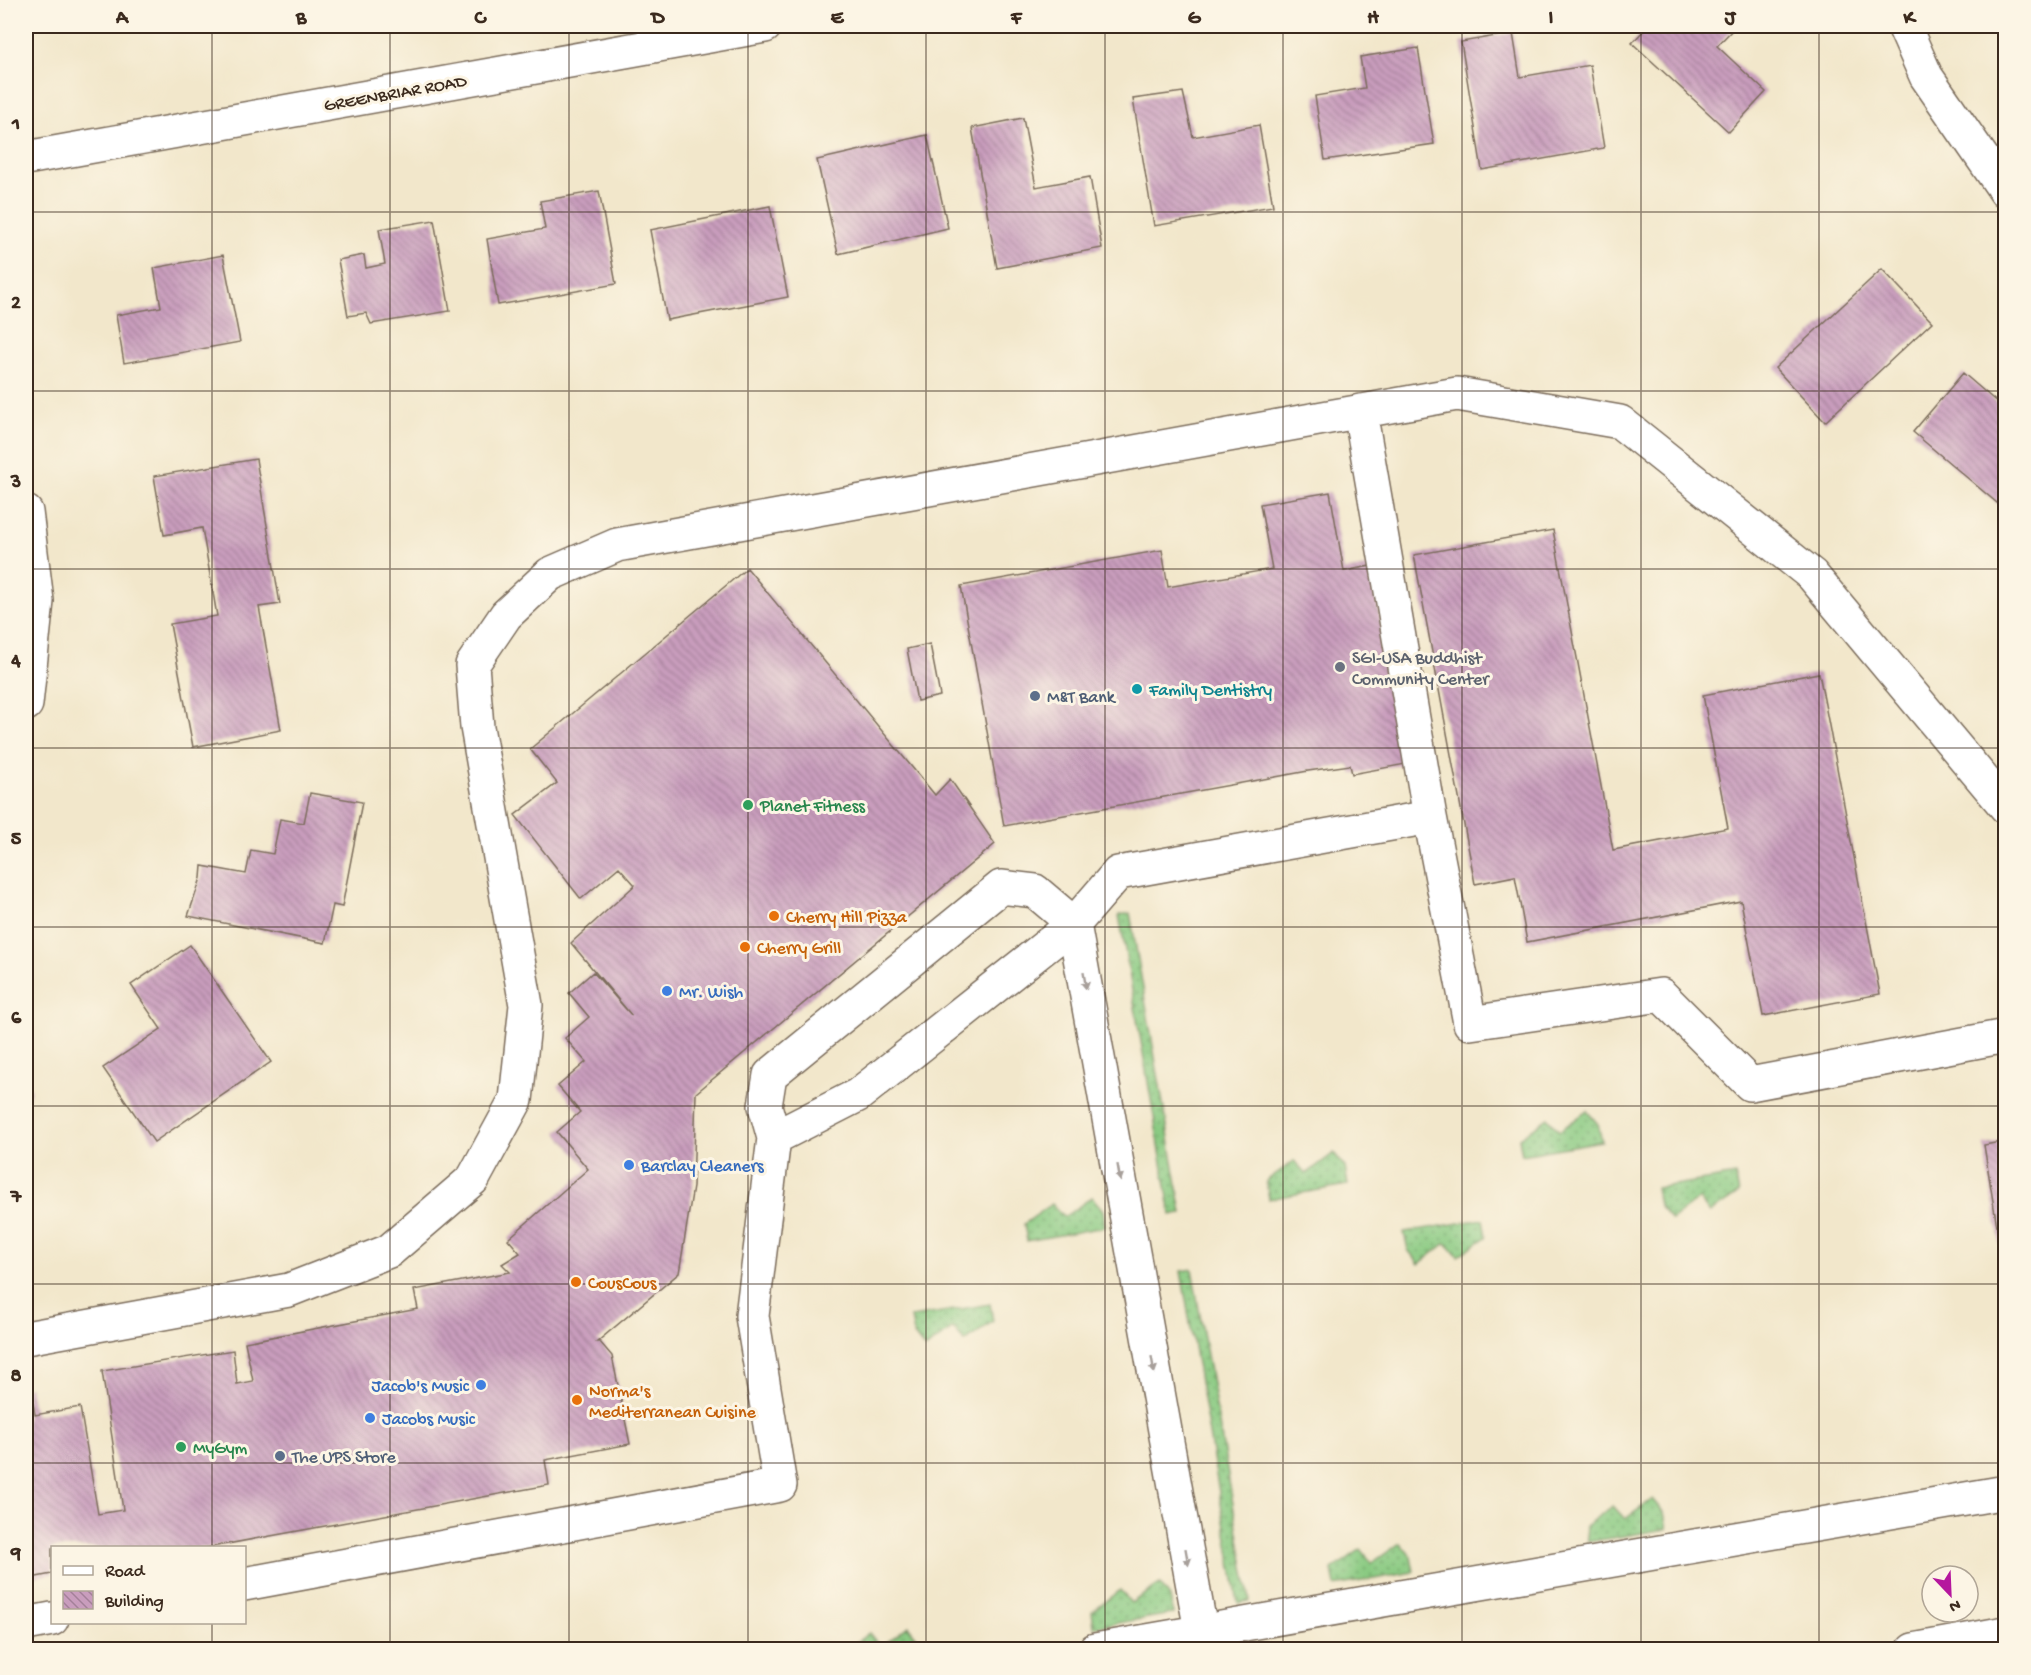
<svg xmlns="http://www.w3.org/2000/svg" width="2031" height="1675" viewBox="0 0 2031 1675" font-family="'Gochi Hand',sans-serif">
  <defs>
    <pattern id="grass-dots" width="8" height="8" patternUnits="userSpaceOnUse" patternTransform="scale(1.5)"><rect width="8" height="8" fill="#8aca82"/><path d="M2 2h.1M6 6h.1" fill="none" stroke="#72a46a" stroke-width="1.8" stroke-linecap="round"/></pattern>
    <pattern id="building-back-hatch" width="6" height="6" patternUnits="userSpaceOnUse" patternTransform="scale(1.5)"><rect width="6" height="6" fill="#c99dbd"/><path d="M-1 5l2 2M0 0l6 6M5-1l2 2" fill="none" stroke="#a48099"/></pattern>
  </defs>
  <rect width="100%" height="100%" fill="#fcf5e5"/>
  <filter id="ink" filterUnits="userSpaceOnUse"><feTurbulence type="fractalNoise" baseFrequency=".0167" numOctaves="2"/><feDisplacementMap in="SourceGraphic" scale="12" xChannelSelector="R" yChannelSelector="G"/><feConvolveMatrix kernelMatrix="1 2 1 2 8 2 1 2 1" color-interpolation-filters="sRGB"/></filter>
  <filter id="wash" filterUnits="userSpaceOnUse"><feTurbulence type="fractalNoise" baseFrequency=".008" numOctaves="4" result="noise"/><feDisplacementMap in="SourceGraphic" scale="24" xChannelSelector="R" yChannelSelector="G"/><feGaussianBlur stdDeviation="1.35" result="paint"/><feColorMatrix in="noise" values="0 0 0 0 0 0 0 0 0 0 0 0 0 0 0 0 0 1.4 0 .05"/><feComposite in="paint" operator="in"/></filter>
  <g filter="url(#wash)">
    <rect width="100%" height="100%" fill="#f2e7cb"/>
    <path fill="url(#grass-dots)" stroke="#627a50" stroke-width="1.5" d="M 1130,913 L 1182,1213 L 1171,1215 L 1119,915 Z
      M 1587,1111 L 1598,1124 L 1602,1141 L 1522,1155 L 1519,1138 L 1548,1118 L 1559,1131 Z
      M 1334,1153 L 1345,1167 L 1348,1185 L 1269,1199 L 1266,1181 L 1294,1161 L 1306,1174 Z
      M 1735,1175 L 1739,1193 L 1710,1213 L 1699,1199 L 1671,1220 L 1659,1206 L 1656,1188 Z
      M 1092,1197 L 1103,1210 L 1105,1227 L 1027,1241 L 1024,1224 L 1052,1204 L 1064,1217 Z
      M 1483,1219 L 1486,1237 L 1458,1256 L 1446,1243 L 1419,1264 L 1408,1250 L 1404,1232 Z
      M 1192,1269 L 1250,1601 L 1238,1603 L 1181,1271 Z
      M 990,1304 L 993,1321 L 965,1342 L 953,1328 L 925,1349 L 914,1335 L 911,1317 Z
      M 1653,1499 L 1664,1512 L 1667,1529 L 1588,1542 L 1585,1526 L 1613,1506 L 1625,1519 Z
      M 1400,1543 L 1411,1556 L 1414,1572 L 1335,1586 L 1332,1570 L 1361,1549 L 1372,1563 Z
      M 1160,1584 L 1170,1597 L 1173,1614 L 1094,1627 L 1092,1611 L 1120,1590 L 1131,1603 Z
      M 908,1626 L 919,1640 L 921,1649 L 847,1649 L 869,1633 L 881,1647 Z"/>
    <g id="blocks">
      <path fill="url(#building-back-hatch)" d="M 1648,26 L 1736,26 L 1717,46 L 1766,92 L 1729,132 L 1632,43 Z
        M 1513,33 L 1520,77 L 1590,65 L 1604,148 L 1482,170 L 1461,42 Z
        M 1418,48 L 1434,144 L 1325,160 L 1315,96 L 1365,88 L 1360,57 Z
        M 1183,92 L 1193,137 L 1259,125 L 1273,206 L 1154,226 L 1133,99 Z
        M 1023,118 L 1036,187 L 1090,177 L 1102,248 L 997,268 L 972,128 Z
        M 927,135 L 948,228 L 838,254 L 817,160 Z
        M 599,191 L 616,284 L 498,305 L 487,239 L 545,229 L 540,201 Z
        M 770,206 L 788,297 L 667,320 L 650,230 Z
        M 434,220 L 450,311 L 371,324 L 366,313 L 348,316 L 338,260 L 364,255 L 366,268 L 385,264 L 379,229 Z
        M 223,255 L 240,342 L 124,363 L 116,315 L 161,307 L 154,268 Z
        M 1882,269 L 1932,322 L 1825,422 L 1775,368 Z
        M 1963,373 L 2006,410 L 2006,505 L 2003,508 L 1913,432 Z
        M 256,459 L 280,604 L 259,607 L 281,730 L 193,747 L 170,624 L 217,616 L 202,528 L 164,535 L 154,476 Z
        M 1330,492 L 1344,571 L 1371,566 L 1406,764 L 1352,774 L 1350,765 L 1308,771 L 1004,826 L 961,586 L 1162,550 L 1168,587 L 1272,569 L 1260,504 Z
        M 1553,530 L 1613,850 L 1728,828 L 1703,695 L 1819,673 L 1880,994 L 1763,1016 L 1741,901 L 1527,942 L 1515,876 L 1475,884 L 1414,555 Z
        M 747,568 L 935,795 L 950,779 L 995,844 L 696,1093 L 693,1187 L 679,1273 L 597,1342 L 600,1342 L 612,1356 L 630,1444 L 545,1460 L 549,1485 L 265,1537 L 206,1548 L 52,1548 L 52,1574 L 26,1579 L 26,1388 L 30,1387 L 35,1415 L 80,1407 L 98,1514 L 123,1510 L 102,1371 L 233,1350 L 237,1384 L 253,1381 L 245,1342 L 418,1309 L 414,1290 L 510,1272 L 502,1264 L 520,1253 L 508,1239 L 588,1169 L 557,1132 L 580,1112 L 558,1086 L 586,1062 L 565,1038 L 589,1017 L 569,993 L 593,972 L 632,1016 L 571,943 L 635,885 L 619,867 L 581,899 L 515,815 L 557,783 L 530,749 Z
        M 930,644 L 940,696 L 917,701 L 907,649 Z
        M 310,793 L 362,802 L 342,907 L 333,905 L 325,943 L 188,916 L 201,878 L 202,866 L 246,874 L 251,850 L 273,854 L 280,819 L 304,823 Z
        M 190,945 L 271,1062 L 154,1142 L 103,1068 L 161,1029 L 131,985 Z
        M 26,1086 L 31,1088 L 26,1106 Z
        M 2006,1141 L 2006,1270 L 2004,1270 L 1984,1145 Z"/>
    </g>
  </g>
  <g filter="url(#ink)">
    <use href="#blocks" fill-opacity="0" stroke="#7b6c5b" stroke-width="1.5"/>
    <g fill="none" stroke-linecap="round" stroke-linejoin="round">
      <g stroke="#7b6c5b" stroke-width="36">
        <path id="minor" d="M 1904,26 L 1926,76 L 2006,192
          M 26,158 L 765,26
          M 1360,411 L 1430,817
          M 26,512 L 37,601 L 26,704
          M 774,1138 L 858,1095 L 1074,924 L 1201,1631 L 1201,1650
          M 26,1338 L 289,1290 L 389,1251 L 473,1179 L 516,1100 L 526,1005 L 477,727 L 472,665 L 506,615 L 550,574 L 617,545 L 1457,394 L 1620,422 L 1812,575 L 2006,807
          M 244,1584 L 780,1485 L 752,1316 L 774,1138 L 765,1106 L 770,1075 L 1001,887 L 1035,891 L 1074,924 L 1118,873 L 1430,817 L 1470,1023 L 1661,995 L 1750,1084 L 2006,1036
          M 26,1624 L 52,1619
          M 1095,1650 L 2006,1492"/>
      </g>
      <g stroke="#7b6c5b" stroke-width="36">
        <path id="highway" d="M 1913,1650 L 2006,1633"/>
      </g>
      <use href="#minor" stroke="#fff" stroke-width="33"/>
      <use href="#highway" stroke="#fff" stroke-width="33"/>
    </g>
    <defs><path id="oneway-solid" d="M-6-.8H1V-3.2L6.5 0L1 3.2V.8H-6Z" transform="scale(1.5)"/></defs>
    <g fill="#a79f9a">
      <use href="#oneway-solid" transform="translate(1085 981) rotate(80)"/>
      <use href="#oneway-solid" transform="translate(1119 1173) rotate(80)"/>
      <use href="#oneway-solid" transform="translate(1153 1365) rotate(80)"/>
      <use href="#oneway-solid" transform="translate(1187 1557) rotate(80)"/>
    </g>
  </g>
  <path fill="none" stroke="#3b2a1e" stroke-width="1.5" stroke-opacity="0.55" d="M 212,26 L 212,1548M 390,26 L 390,1650M 569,26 L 569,1650M 748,26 L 748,1650M 926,26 L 926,1650M 1105,26 L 1105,1650M 1283,26 L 1283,1650M 1462,26 L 1462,1650M 1641,26 L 1641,1650M 1819,26 L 1819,1650M 26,212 L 2006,212M 26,391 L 2006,391M 26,569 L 2006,569M 26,748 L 2006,748M 26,927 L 2006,927M 26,1106 L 2006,1106M 26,1284 L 2006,1284M 26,1463 L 2006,1463M 212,1622 L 212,1650"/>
  <circle fill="#6b7280" stroke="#fcf5e5" stroke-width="2" cx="1340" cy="667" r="6"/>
  <circle fill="#0f9aa8" stroke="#fcf5e5" stroke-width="2" cx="1137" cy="689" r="6"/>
  <g fill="#5c6f8a" stroke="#fcf5e5" stroke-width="2">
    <circle cx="1035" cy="696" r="6"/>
    <circle cx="280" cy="1456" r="6"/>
  </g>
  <g fill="#2e9e5b" stroke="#fcf5e5" stroke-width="2">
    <circle cx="748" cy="805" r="6"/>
    <circle cx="181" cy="1447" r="6"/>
  </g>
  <g fill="#e8710a" stroke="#fcf5e5" stroke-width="2">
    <circle cx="774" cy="916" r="6"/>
    <circle cx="745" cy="947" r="6"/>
    <circle cx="576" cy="1282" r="6"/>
    <circle cx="577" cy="1400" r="6"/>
  </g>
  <g fill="#3f7fe0" stroke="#fcf5e5" stroke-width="2">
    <circle cx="667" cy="991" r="6"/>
    <circle cx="629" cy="1165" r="6"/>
    <circle cx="481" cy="1385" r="6"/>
    <circle cx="370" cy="1418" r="6"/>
  </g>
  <g text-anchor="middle" stroke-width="6" stroke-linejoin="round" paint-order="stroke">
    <g font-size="18" fill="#3b2a1e" stroke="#fcf5e5">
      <text transform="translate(395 92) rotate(-10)" y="6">GREENBRIAR ROAD</text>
    </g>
    <g font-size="18" fill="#5b616d" stroke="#fcf5e5" text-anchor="start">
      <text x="1352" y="663">SGI-USA Buddhist<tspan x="1352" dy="21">Community Center</tspan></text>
    </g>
    <g font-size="18" fill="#0d838f" stroke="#fcf5e5" text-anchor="start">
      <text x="1149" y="695">Family Dentistry</text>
    </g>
    <g font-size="18" fill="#4e5e75" stroke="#fcf5e5" text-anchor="start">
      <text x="1047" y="702">M&amp;T Bank</text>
      <text x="292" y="1462">The UPS Store</text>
    </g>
    <g font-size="18" fill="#27864d" stroke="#fcf5e5" text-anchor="start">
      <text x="760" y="811">Planet Fitness</text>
      <text x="193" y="1453">MyGym</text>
    </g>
    <g font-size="18" fill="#c56008" stroke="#fcf5e5" text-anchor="start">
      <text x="786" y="922">Cherry Hill Pizza</text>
      <text x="757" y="953">Cherry Grill</text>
      <text x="588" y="1288">CousCous</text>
      <text x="589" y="1396">Norma's<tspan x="589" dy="21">Mediterranean Cuisine</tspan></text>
    </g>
    <g font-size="18" fill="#366cbe" stroke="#fcf5e5" text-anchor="start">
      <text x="679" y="997">Mr. Wish</text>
      <text x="641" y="1171">Barclay Cleaners</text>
      <text x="469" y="1391" text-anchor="end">Jacob's Music</text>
      <text x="382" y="1424">Jacobs Music</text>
    </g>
  </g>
  <rect width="2031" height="1675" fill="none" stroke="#fcf5e5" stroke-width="66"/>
  <rect x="51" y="1546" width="195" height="78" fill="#fcf5e5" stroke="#afa495" stroke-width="1.5"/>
  <rect x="63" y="1566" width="30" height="9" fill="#ffffff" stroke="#afa495" stroke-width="1.5"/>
  <text x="105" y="1576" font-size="18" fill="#3b2a1e">Road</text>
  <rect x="63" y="1591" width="30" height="18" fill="url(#building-back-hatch)" stroke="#afa495" stroke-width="1.5"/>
  <text x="105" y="1606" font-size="18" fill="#3b2a1e">Building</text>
  <g transform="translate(1950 1594) rotate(157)"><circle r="28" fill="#fcf5e5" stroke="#afa495" stroke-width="1.5"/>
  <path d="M0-4.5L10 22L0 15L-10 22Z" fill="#b5179e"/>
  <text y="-9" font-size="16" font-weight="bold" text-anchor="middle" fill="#3b2a1e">N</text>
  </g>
  <rect x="33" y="33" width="1965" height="1609" fill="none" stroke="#3b2a1e" stroke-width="2"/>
  <g font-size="20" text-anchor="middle" font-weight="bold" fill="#3b2a1e">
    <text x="122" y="23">A</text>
    <text x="301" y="23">B</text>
    <text x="480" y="23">C</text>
    <text x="658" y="23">D</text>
    <text x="837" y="23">E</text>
    <text x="1016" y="23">F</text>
    <text x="1194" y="23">G</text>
    <text x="1373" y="23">H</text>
    <text x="1551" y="23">I</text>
    <text x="1730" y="23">J</text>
    <text x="1909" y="23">K</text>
    <text x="16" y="129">1</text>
    <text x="16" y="308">2</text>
    <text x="16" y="487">3</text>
    <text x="16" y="666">4</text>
    <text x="16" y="844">5</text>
    <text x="16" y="1023">6</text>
    <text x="16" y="1202">7</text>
    <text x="16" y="1381">8</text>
    <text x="16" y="1559">9</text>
  </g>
</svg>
